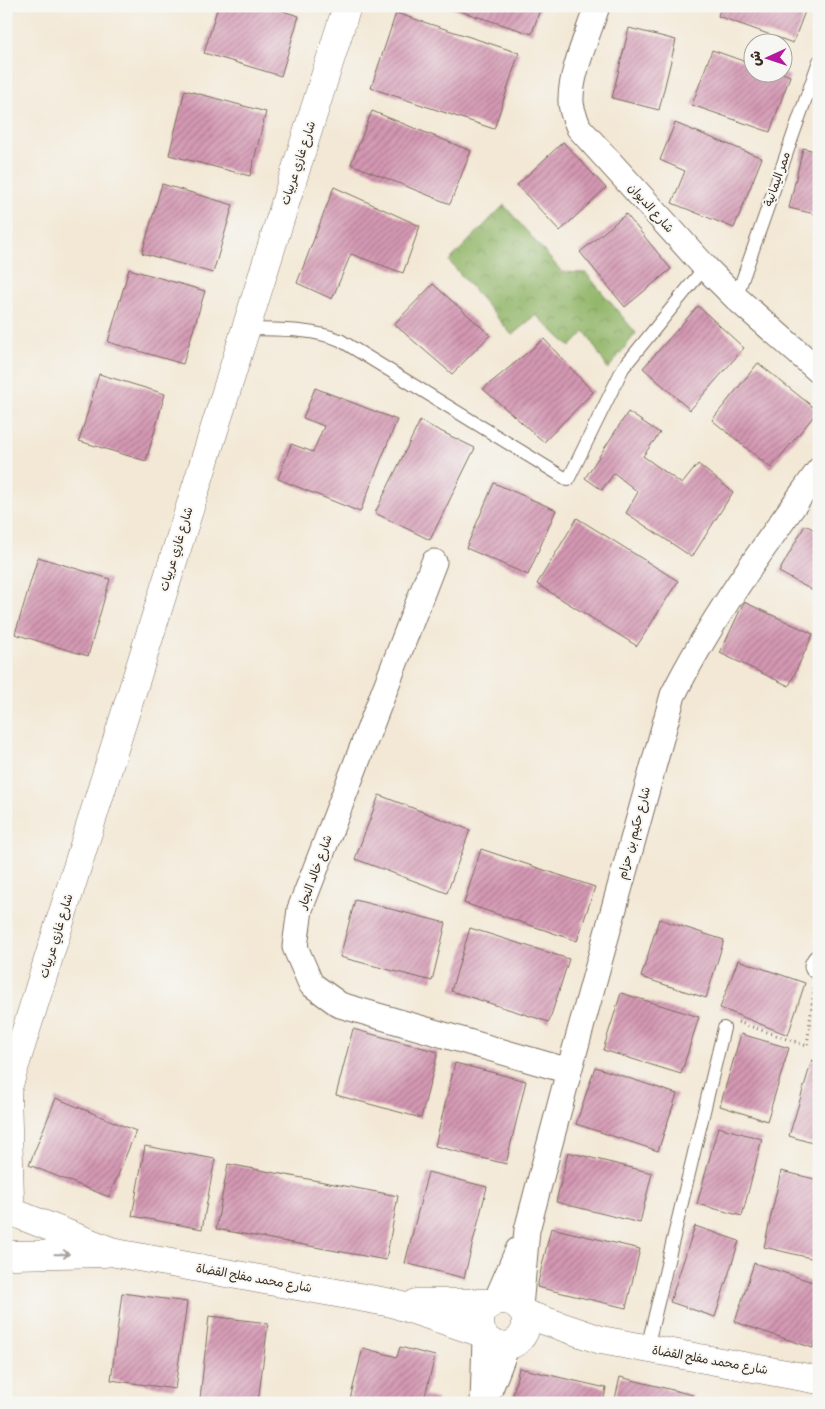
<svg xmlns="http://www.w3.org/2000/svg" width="825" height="1409" viewBox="0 0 825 1409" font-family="Pangolin,'Playpen Sans Arabic',sans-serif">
  <defs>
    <pattern id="forest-crowns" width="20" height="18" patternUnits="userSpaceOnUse" patternTransform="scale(1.25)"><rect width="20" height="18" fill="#92b669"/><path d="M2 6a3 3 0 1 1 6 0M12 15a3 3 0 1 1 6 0" fill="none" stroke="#789456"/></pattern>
    <pattern id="building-hatch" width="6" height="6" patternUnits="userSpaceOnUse" patternTransform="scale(1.25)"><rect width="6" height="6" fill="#d498b3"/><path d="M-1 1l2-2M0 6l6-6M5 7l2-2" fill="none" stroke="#ad7c91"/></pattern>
  </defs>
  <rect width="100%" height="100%" fill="#f6f6f2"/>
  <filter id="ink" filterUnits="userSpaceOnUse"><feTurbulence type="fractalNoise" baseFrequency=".02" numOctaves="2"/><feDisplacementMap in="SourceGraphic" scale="10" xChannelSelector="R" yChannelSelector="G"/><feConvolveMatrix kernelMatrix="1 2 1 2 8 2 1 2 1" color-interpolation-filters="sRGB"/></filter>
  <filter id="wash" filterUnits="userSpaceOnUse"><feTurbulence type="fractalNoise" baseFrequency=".0096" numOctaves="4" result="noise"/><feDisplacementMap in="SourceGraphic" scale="20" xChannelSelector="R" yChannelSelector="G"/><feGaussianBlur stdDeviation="1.12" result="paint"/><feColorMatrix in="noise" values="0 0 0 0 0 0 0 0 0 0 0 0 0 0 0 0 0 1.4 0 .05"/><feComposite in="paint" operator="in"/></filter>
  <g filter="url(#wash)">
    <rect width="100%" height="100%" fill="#f3e8d5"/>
    <path fill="url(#forest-crowns)" stroke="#667044" d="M 504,205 L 562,272 L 586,273 L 636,333 L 608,369 L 585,331 L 570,347 L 536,315 L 512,335 L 449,261 Z"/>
    <g id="blocks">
      <path fill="url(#building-hatch)" d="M 218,6 L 266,6 L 299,16 L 281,76 L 204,53 Z
        M 444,6 L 541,6 L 532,34 Z
        M 721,6 L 807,6 L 793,43 L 718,16 Z
        M 396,13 L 519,53 L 494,129 L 371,88 Z
        M 629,28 L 676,40 L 659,110 L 612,98 Z
        M 712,50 L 752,64 L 752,72 L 780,72 L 790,76 L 770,132 L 692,105 Z
        M 185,90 L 266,112 L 250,176 L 169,155 Z
        M 372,111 L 471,151 L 450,204 L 351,164 Z
        M 675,123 L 762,158 L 734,228 L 672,203 L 685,171 L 660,160 Z
        M 563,142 L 606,188 L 560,231 L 517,185 Z
        M 803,148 L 819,152 L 819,215 L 789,208 Z
        M 162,184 L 233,205 L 213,273 L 142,253 Z
        M 334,187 L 420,226 L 403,273 L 351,254 L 332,299 L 297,283 Z
        M 626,214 L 671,269 L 625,307 L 580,252 Z
        M 129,269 L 205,291 L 183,364 L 108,342 Z
        M 433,284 L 490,335 L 452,374 L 394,324 Z
        M 698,306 L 744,348 L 690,410 L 643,368 Z
        M 544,339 L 593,392 L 544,442 L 483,389 Z
        M 758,363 L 818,411 L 771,468 L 712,420 Z
        M 99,374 L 165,394 L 146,461 L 79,441 Z
        M 315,388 L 397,420 L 360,512 L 278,479 L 291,444 L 313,452 L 324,426 L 303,418 Z
        M 628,412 L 660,433 L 643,456 L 682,484 L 698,464 L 733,492 L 692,557 L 626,513 L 638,492 L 614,473 L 602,490 L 585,478 Z
        M 420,421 L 475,448 L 430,540 L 375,513 Z
        M 494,483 L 556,510 L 528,575 L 466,548 Z
        M 577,518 L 678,581 L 637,646 L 537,584 Z
        M 805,525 L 819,532 L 819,594 L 779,572 Z
        M 38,557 L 110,579 L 88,656 L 15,634 Z
        M 744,602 L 813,634 L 789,686 L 720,653 Z
        M 379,795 L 470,830 L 447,893 L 355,859 Z
        M 481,849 L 595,887 L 577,941 L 464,903 Z
        M 355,900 L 446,923 L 432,981 L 340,957 Z
        M 659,919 L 724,940 L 706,998 L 641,977 Z
        M 470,928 L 569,959 L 549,1022 L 451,991 Z
        M 738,960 L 805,983 L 788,1035 L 720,1008 Z
        M 621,993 L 699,1017 L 681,1074 L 603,1050 Z
        M 353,1029 L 438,1052 L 421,1118 L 336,1095 Z
        M 741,1034 L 789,1048 L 767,1121 L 720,1106 Z
        M 812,1060 L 819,1062 L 819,1145 L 789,1136 Z
        M 455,1063 L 526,1081 L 506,1164 L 435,1146 Z
        M 595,1067 L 677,1094 L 658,1151 L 576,1124 Z
        M 56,1098 L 136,1131 L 109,1197 L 29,1165 Z
        M 718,1127 L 762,1139 L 742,1216 L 697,1204 Z
        M 145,1146 L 215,1159 L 202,1229 L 132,1216 Z
        M 568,1152 L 652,1173 L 640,1223 L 556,1202 Z
        M 228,1164 L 398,1196 L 386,1260 L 216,1229 Z
        M 781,1171 L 819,1180 L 819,1260 L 764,1247 Z
        M 428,1172 L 487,1187 L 464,1278 L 405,1263 Z
        M 695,1226 L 739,1241 L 715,1317 L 670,1302 Z
        M 551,1228 L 640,1249 L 626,1308 L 537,1287 Z
        M 754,1263 L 819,1284 L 819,1330 L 813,1348 L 735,1322 Z
        M 122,1293 L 187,1302 L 175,1389 L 111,1380 Z
        M 209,1316 L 268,1323 L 258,1403 L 231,1403 L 200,1399 Z
        M 400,1347 L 435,1356 L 425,1396 L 437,1399 L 437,1403 L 349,1403 L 363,1348 L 397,1357 Z
        M 519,1368 L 606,1388 L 603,1403 L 511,1403 Z
        M 620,1377 L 693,1395 L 691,1403 L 614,1403 Z"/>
    </g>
  </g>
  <g filter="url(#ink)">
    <use href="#blocks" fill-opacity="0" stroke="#7b6c5e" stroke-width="1"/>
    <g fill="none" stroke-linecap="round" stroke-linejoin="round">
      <g stroke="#7b6c5e" stroke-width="14">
        <path id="service" d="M 736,298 L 819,61
          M 245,329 C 277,330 310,328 340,340 L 568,480 L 623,368 L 705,267
          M 647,1348 L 724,1028"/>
      </g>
      <g stroke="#7b6c5e" stroke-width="27">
        <path id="minor" d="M 597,6 C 589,32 571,72 571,98 C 570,108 575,118 579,128 L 705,267 L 736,298 L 819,371
          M 434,562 L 300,909 L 295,947 L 311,984 L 340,1005 L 569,1071
          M 817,966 L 819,962
          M 496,1301 L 518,1250
          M 520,1307 L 527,1230 L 569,1071 L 673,695 C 713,615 767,543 819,470
          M 490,1389 L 507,1346
          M 483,1403 L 485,1339"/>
      </g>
      <g stroke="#7b6c5e" stroke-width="29">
        <path id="tertiary" d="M 7,1093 L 10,1199
          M 6,1094 L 347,6
          M 22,1216 L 116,1253 L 392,1303 L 482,1333
          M 13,1255 L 104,1253
          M480 1323a23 23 0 1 1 46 0a23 23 0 1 1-46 0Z
          M 416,1303 L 491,1303
          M 525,1314 L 601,1340 L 819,1380"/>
      </g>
      <path stroke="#7b6c5e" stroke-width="3" stroke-dasharray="1 4" stroke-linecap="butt" d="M 738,1022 L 807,1046 L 814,988"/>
      <use href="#service" stroke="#fff" stroke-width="12"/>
      <use href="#minor" stroke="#fff" stroke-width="25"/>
      <use href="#tertiary" stroke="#fff" stroke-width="28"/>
    </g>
    <defs><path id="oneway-shaft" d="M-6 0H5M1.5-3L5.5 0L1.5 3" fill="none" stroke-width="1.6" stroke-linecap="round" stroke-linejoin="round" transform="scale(1.25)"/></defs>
    <use stroke="#a79f9a" href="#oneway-shaft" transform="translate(62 1254) rotate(-1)"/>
  </g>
  <g text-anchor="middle" stroke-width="4" stroke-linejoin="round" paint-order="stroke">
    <g font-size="12" fill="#3b2a1e" stroke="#f6f6f2">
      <text transform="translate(298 163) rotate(-72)" y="4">شارع غازي عربيات</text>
      <text transform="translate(777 179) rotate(-71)" y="4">ممر اليمانية</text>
      <text transform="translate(651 208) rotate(48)" y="4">شارع الديوان</text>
      <text transform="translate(176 549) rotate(-73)" y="4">شارع غازي عربيات</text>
      <text transform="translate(634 833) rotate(-75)" y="4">شارع حكيم بن حزام</text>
      <text transform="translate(315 872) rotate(-70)" y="4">شارع خالد النجار</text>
      <text transform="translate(56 936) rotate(-73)" y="4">شارع غازي عربيات</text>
      <text transform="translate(254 1278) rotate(10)" y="4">شارع محمد مفلح القضاة</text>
      <text transform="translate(710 1360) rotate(10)" y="4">شارع محمد مفلح القضاة</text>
    </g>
  </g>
  <rect width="825" height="1409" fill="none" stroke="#f6f6f2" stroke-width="25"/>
  <g transform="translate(768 58) rotate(267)"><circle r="24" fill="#f6f6f2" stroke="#aba49d"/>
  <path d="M0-4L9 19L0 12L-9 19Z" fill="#b5179e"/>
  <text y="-8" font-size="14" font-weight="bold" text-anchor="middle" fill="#3b2a1e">ش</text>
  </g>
</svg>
